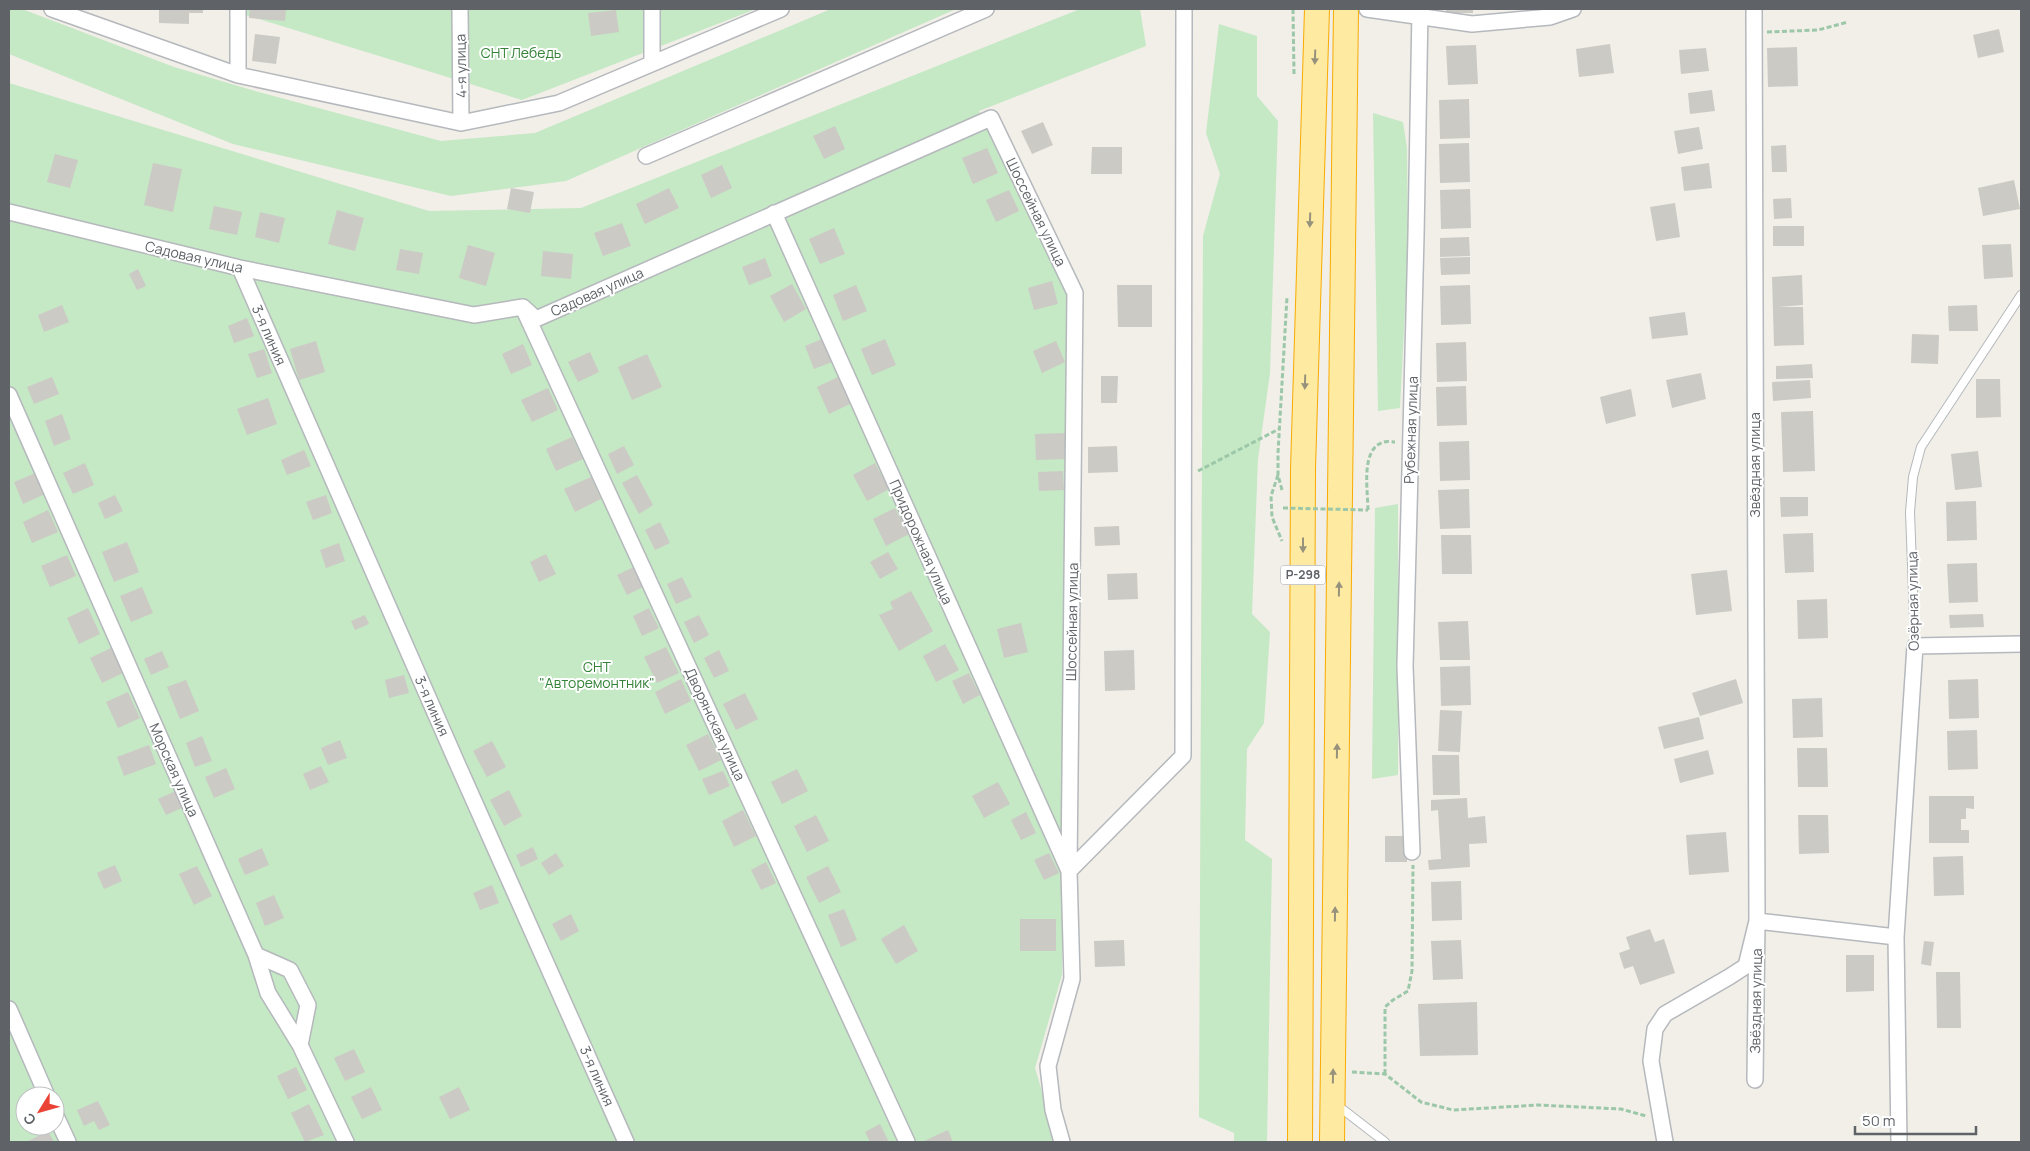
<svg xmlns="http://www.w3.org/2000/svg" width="2030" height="1151" viewBox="0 0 2030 1151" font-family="Manrope,sans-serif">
  <rect width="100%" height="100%" fill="#f1efe8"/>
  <path fill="#c5e8c5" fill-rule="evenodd" d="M 9,9 L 22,9 L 174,67 L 255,91 L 441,141 L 535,133 L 831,9 L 956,9 L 566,181 L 451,196 L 233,144 L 9,54 Z
    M 226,9 L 756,9 L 522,100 Z
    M 1080,9 L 1140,9 L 1146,46 L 979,111 L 1067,292 L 1062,975 L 1035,1068 L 1057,1142 L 9,1142 L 9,83 L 429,211 L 581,208 ZM 25,1096 L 55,1096 L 55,1126 L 25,1126 Z
    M 1219,24 L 1257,36 L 1257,96 L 1278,121 L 1270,373 L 1258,459 L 1252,614 L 1270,632 L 1264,723 L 1247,749 L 1245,840 L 1272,859 L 1267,1142 L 1234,1142 L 1234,1133 L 1199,1117 L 1203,236 L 1220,174 L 1206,133 Z
    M 1373,113 L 1403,122 L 1407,148 L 1408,251 L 1400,408 L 1378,411 Z
    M 1398,504 L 1398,775 L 1372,779 L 1375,508 Z"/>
  <path fill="#cccac5" d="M 159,9 L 203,9 L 203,13 L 189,13 L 189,24 L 159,23 Z
    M 250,9 L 286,9 L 285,21 L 249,18 Z
    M 1446,9 L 1473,9 L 1473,13 L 1446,13 Z
    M 616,10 L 619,32 L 591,36 L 588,13 Z
    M 1999,29 L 2004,52 L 1978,58 L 1973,35 Z
    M 255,34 L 280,37 L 276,64 L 252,61 Z
    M 1610,44 L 1614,73 L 1579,77 L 1576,49 Z
    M 1476,45 L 1478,84 L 1448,85 L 1446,46 Z
    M 1797,47 L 1798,86 L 1768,87 L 1767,48 Z
    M 1706,48 L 1709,71 L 1681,74 L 1679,50 Z
    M 1712,90 L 1715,111 L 1690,114 L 1688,93 Z
    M 1469,99 L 1470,138 L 1440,139 L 1439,100 Z
    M 1043,122 L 1053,145 L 1032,154 L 1021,131 Z
    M 835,126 L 845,149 L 824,159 L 813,136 Z
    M 1699,127 L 1703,149 L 1678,154 L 1674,131 Z
    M 1469,143 L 1470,182 L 1440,183 L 1439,144 Z
    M 1786,145 L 1787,172 L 1772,172 L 1771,146 Z
    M 1092,147 L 1122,147 L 1122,174 L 1091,174 Z
    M 987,148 L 998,173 L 973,184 L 962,158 Z
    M 55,154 L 78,160 L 70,188 L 47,182 Z
    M 153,163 L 182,169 L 173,212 L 144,205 Z
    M 1709,163 L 1712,188 L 1684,191 L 1681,167 Z
    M 722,165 L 732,188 L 711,198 L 701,175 Z
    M 2014,180 L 2020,209 L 1983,216 L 1978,188 Z
    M 511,188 L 534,192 L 530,213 L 507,209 Z
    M 669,188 L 679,208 L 645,224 L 636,204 Z
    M 1470,189 L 1471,228 L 1441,229 L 1440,190 Z
    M 1009,190 L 1019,211 L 996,222 L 986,200 Z
    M 1791,198 L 1792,218 L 1774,219 L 1773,199 Z
    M 1675,203 L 1680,237 L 1656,241 L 1650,207 Z
    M 214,206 L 242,212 L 237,235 L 209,229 Z
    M 337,210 L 364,218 L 355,251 L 328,244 Z
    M 260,212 L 285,218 L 279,243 L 255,237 Z
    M 622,223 L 631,246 L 603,256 L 594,233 Z
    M 1773,226 L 1804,226 L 1804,246 L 1773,246 Z
    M 834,228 L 845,254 L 820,264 L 809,239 Z
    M 1469,237 L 1470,256 L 1440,257 L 1440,238 Z
    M 2011,244 L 2013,277 L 1984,279 L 1982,245 Z
    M 468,245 L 495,253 L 486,286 L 459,278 Z
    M 400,249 L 423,253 L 419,274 L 396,270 Z
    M 543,251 L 573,254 L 571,279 L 541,276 Z
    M 1470,257 L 1470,274 L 1441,275 L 1440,258 Z
    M 765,258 L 772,276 L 749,285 L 742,267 Z
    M 138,269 L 146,286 L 137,290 L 129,274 Z
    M 1802,275 L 1803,305 L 1778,307 L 1803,307 L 1804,345 L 1774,346 L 1772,277 Z
    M 1052,281 L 1058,304 L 1034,310 L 1028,288 Z
    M 792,284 L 806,309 L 784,322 L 770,296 Z
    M 856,285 L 867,311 L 843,321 L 833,295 Z
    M 1117,285 L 1152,285 L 1152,327 L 1118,327 Z
    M 1470,285 L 1471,324 L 1441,325 L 1440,286 Z
    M 62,305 L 69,322 L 44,332 L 38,315 Z
    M 1977,305 L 1978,331 L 1949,331 L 1948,306 Z
    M 1685,312 L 1688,335 L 1652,339 L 1649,317 Z
    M 247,318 L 254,336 L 234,343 L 228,326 Z
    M 1912,334 L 1939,335 L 1938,364 L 1911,363 Z
    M 822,339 L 832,362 L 814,369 L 805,346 Z
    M 885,339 L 896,365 L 872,375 L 861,349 Z
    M 316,341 L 325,372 L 299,380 L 290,349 Z
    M 1056,341 L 1065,362 L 1042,373 L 1033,351 Z
    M 1466,342 L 1467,381 L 1437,382 L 1436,343 Z
    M 523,344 L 532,365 L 511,374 L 502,354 Z
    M 264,349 L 272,373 L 257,378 L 248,354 Z
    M 590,352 L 599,372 L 578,382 L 568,362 Z
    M 647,354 L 662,387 L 632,400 L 618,367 Z
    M 1812,364 L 1813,378 L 1776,379 L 1776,366 Z
    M 1701,373 L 1706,399 L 1672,408 L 1666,380 Z
    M 840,376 L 852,403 L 829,414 L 817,387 Z
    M 1101,376 L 1118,376 L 1117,403 L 1101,403 Z
    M 52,377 L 59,394 L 34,404 L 27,387 Z
    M 1976,379 L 2000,379 L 2001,417 L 1976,418 Z
    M 1810,380 L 1811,398 L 1773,401 L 1772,382 Z
    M 1466,386 L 1467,425 L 1437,426 L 1436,387 Z
    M 548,388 L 558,410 L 532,422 L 521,400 Z
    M 1631,389 L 1636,416 L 1606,424 L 1600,397 Z
    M 268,398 L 277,424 L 247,435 L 237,409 Z
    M 1813,411 L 1815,471 L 1783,472 L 1781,412 Z
    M 62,414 L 71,439 L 54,446 L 45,421 Z
    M 1065,433 L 1066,459 L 1036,460 L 1035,434 Z
    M 572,437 L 583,459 L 556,471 L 546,449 Z
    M 1469,441 L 1470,480 L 1440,481 L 1439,442 Z
    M 624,446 L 634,465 L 617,474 L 608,454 Z
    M 1117,446 L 1118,472 L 1088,473 L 1088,447 Z
    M 304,450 L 311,466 L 287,475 L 281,460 Z
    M 1978,451 L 1982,487 L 1955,490 L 1951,454 Z
    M 85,463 L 94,485 L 73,494 L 63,473 Z
    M 875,463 L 889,489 L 867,501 L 853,475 Z
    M 1063,471 L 1064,490 L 1039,491 L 1038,472 Z
    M 36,473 L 45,494 L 23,504 L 14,482 Z
    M 637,475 L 653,505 L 639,514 L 622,483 Z
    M 591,477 L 601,499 L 575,512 L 564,489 Z
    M 1469,489 L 1470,528 L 1440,529 L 1438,490 Z
    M 115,495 L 123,511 L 105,519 L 98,503 Z
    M 326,495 L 332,513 L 313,520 L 306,502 Z
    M 1780,497 L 1808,497 L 1808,516 L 1781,517 Z
    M 1976,501 L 1977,540 L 1947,541 L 1946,502 Z
    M 895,508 L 909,534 L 886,546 L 873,519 Z
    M 48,510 L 58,532 L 32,543 L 23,522 Z
    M 660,522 L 670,543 L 655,550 L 645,530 Z
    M 1119,526 L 1120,545 L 1095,546 L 1094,527 Z
    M 1813,533 L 1814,572 L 1785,573 L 1783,534 Z
    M 1441,535 L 1471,535 L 1472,574 L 1442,574 Z
    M 127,542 L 139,572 L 114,582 L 102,552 Z
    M 339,543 L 345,561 L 326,568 L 320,550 Z
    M 888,552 L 898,569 L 880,579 L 870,562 Z
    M 546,554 L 556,574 L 539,582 L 530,562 Z
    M 67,555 L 76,576 L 50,587 L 41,566 Z
    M 1977,563 L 1978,602 L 1949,603 L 1947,564 Z
    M 634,567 L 643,587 L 627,595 L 617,575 Z
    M 1727,570 L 1732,611 L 1696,615 L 1691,574 Z
    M 1137,573 L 1138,599 L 1108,600 L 1107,574 Z
    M 682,577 L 692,597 L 676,604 L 667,584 Z
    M 142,587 L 153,613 L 131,622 L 120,596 Z
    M 911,591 L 933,631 L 899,651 L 879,615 L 893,609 L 890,602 Z
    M 1827,599 L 1828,638 L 1798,639 L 1797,600 Z
    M 88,608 L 100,634 L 79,644 L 67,618 Z
    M 649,608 L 659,628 L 642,636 L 633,616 Z
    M 1983,614 L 1984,627 L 1950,628 L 1949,615 Z
    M 365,615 L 369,624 L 355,630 L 351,621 Z
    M 699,615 L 709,635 L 694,643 L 684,622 Z
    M 1468,621 L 1470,660 L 1440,660 L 1438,622 Z
    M 1021,623 L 1028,652 L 1004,658 L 997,629 Z
    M 945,644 L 959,670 L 936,682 L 923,656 Z
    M 666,647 L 679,673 L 657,683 L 644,657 Z
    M 111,648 L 123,673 L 102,683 L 90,658 Z
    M 719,650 L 729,671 L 714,678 L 704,658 Z
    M 1134,650 L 1135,690 L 1105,691 L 1104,651 Z
    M 162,651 L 169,667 L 151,675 L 144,659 Z
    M 1470,666 L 1471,705 L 1441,706 L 1440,667 Z
    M 969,673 L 980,695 L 963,704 L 952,681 Z
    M 404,675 L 409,693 L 389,698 L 385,680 Z
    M 681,679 L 691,701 L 665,714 L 655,692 Z
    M 1736,679 L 1743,703 L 1700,716 L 1692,693 Z
    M 1978,679 L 1979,718 L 1949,719 L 1948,680 Z
    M 186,680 L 199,711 L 180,719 L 167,687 Z
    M 128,692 L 140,718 L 118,728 L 106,702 Z
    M 745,693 L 758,719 L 736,730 L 723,704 Z
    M 1822,698 L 1823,737 L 1793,738 L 1792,699 Z
    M 1440,710 L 1462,711 L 1460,752 L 1438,751 Z
    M 1699,717 L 1704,739 L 1664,749 L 1658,727 Z
    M 1977,730 L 1978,769 L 1948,770 L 1947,731 Z
    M 708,734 L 721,760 L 699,771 L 686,745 Z
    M 202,736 L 212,761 L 195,767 L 186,743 Z
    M 340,740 L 347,758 L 328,765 L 321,748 Z
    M 492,741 L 506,767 L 487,777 L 473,751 Z
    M 149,745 L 156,764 L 124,776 L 117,757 Z
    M 1797,748 L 1827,748 L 1828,787 L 1798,787 Z
    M 1708,750 L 1714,774 L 1680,783 L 1674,759 Z
    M 1432,755 L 1459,755 L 1460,795 L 1433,795 Z
    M 321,766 L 329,782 L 310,790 L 303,774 Z
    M 226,768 L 235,789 L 214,798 L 205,777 Z
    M 797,769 L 808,791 L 782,804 L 771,782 Z
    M 723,771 L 730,786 L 709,795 L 702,779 Z
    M 998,782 L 1010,804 L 984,818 L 972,796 Z
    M 509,790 L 522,816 L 504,826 L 490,800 Z
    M 176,791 L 184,807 L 166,815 L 158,799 Z
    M 1929,796 L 1974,796 L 1974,809 L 1966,808 L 1966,819 L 1961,819 L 1961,830 L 1969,830 L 1969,843 L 1929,843 Z
    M 1467,798 L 1468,818 L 1485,816 L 1487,843 L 1469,844 L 1470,867 L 1429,870 L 1428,860 L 1441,859 L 1438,810 L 1431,811 L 1431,800 Z
    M 743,810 L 756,836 L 734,847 L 722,821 Z
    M 1026,812 L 1036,833 L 1021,840 L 1011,820 Z
    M 816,815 L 829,841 L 807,852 L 794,826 Z
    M 1798,815 L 1828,815 L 1829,853 L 1799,854 Z
    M 1726,832 L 1729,872 L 1689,875 L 1686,835 Z
    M 1385,836 L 1407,836 L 1407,862 L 1385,862 Z
    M 533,847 L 538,859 L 521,867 L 516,855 Z
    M 262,848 L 269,865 L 245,875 L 238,859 Z
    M 556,853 L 564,866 L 549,875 L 541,863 Z
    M 1049,853 L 1059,873 L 1044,880 L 1034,860 Z
    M 1963,856 L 1964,895 L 1934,896 L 1933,857 Z
    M 766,862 L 776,883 L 761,890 L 751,870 Z
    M 115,865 L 122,881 L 104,889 L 97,873 Z
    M 197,866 L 212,896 L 194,905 L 179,874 Z
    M 828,866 L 841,892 L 819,903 L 806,877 Z
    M 1461,881 L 1462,920 L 1432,921 L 1431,882 Z
    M 492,885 L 499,903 L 480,910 L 473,893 Z
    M 274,895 L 284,918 L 265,926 L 256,903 Z
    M 844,909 L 857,940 L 841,947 L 828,915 Z
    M 571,914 L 579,931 L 561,941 L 552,924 Z
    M 1020,919 L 1056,919 L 1056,951 L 1020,951 Z
    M 904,925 L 918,951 L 896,964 L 881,939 Z
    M 1650,929 L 1655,942 L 1664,939 L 1675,973 L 1640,985 L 1633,966 L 1624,969 L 1619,953 L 1630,949 L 1626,937 Z
    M 1124,940 L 1125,966 L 1095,967 L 1094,941 Z
    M 1461,940 L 1463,979 L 1433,980 L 1431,941 Z
    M 1924,941 L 1934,942 L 1931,966 L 1921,964 Z
    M 1846,955 L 1874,955 L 1874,991 L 1846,992 Z
    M 1936,972 L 1960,972 L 1961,1028 L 1937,1028 Z
    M 1477,1002 L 1478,1055 L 1420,1056 L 1418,1004 Z
    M 354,1049 L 365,1072 L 345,1081 L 334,1058 Z
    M 296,1067 L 307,1090 L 288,1099 L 277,1076 Z
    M 371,1087 L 382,1110 L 362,1119 L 351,1097 Z
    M 459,1087 L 470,1110 L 450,1119 L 439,1097 Z
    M 98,1101 L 110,1125 L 99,1130 L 94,1121 L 84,1126 L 77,1110 Z
    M 309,1104 L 324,1135 L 305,1142 L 291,1113 Z
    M 880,1124 L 889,1142 L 870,1142 L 865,1132 Z
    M 948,1130 L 953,1142 L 925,1142 L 924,1141 Z
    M 48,1131 L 54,1142 L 26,1142 Z"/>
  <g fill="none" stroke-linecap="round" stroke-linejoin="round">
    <g stroke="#b5b8bc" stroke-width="10">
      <path id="service" d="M 1915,646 L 1910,512 L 1913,477 L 1921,447 L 2021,295
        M 1337,1105 L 1385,1142"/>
    </g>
    <g stroke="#b5b8bc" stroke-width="18">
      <path id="minor" d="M 52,9 L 238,75 L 461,123 L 559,103 L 781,9
        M 460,9 L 461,123
        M 652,9 L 652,63
        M 1367,9 L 1472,24 L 1550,17 L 1573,9
        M 1754,9 L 1757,921 L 1755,1080
        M 238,75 L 238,9
        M 646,156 L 986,9
        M 9,212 L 240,268 L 474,315 L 523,307 L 536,319 L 991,118 L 1075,293 L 1069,871 L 1072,979 L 1048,1066 L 1053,1110 L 1062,1142
        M 774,213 L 1069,871 L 1183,756 L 1184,9
        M 240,268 L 457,763 L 626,1142
        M 525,312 L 907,1142
        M 9,395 L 256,955 L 268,993 L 300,1045 L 346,1142
        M 1412,852 L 1405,666 L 1416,236 L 1420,9
        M 256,955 L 290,970 L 308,1005 L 300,1045
        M 9,1009 L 47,1096
        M 55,1114 L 68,1142
        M 1665,1142 L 1651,1061 L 1655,1029 L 1665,1014 L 1729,977 L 1746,966 L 1757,921 L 1896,937
        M 1899,1142 L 1896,937 L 1915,646 L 2021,644"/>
    </g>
    <g stroke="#f9ab00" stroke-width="26">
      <path id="trunk" d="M 1300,1142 L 1303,469 L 1317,9
        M 1332,1142 L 1346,9"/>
    </g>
    <path stroke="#9cc7a9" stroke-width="3" stroke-dasharray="5 2.5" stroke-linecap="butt" d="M 1293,9 L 1294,74
      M 1767,32 L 1818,30 L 1848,22
      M 1198,471 L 1279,429
      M 1278,475 L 1271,496 L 1272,517 L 1282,541
      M 1282,490 L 1278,475 L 1278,453 L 1287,297
      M 1368,510 C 1368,491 1360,448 1384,442 C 1387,441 1392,442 1395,442
      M 1352,1072 L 1385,1074 L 1421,1102 L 1453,1110 L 1538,1105 L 1621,1109 L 1646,1116
      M 1385,1074 L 1385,1007 L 1393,1000 L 1408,991 L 1412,971 L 1413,865"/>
    <use href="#service" stroke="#fff" stroke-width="8"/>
    <use href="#minor" stroke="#fff" stroke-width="15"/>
    <use href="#trunk" stroke="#feeaa1" stroke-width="24"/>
    <path stroke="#9cc7a9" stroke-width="3" stroke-dasharray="5 2.5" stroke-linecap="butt" d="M 1283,508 L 1368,510"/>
  </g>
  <defs><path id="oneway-solid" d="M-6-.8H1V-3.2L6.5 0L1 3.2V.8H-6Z" transform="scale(1.25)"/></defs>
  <g fill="#97927c">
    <use href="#oneway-solid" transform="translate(1315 57) rotate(92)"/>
    <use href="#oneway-solid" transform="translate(1310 220) rotate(92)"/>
    <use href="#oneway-solid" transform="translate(1305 382) rotate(92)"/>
    <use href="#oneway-solid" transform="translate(1303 545) rotate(90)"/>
    <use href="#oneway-solid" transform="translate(1339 589) rotate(-89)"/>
    <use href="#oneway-solid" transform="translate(1337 751) rotate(-89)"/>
    <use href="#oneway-solid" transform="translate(1335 914) rotate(-89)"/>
    <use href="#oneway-solid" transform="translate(1333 1076) rotate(-89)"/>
  </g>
  <g text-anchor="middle" stroke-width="4" stroke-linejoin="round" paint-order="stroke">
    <rect fill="#fff" stroke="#8f9295" stroke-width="1" x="1280.5" y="565.5" width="45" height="19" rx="4"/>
    <g font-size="12" font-weight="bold" fill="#5f6368">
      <text x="1303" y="579">Р-298</text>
    </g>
    <g font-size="14" fill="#348238" stroke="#fff">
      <text x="521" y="58">СНТ Лебедь</text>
      <text x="597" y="672">СНТ<tspan x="597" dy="16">"Авторемонтник"</tspan></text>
    </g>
    <g font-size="14" fill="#5f6368" stroke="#fff">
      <text transform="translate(461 66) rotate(-91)" y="5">4-я улица</text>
      <text transform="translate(1036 212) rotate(64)" y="5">Шоссейная улица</text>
      <text transform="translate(194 257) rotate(13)" y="5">Садовая улица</text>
      <text transform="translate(597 292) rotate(-24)" y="5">Садовая улица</text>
      <text transform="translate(269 335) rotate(66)" y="5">3-я линия</text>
      <text transform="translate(1411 430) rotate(-88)" y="5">Рубежная улица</text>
      <text transform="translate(1755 465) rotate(-90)" y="5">Звёздная улица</text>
      <text transform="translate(921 542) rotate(66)" y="5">Придорожная улица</text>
      <text transform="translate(1913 601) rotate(-91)" y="5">Озёрная улица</text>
      <text transform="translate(1072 622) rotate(-89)" y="5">Шоссейная улица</text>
      <text transform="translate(432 706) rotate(66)" y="5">3-я линия</text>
      <text transform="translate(715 724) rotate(65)" y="5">Дворянская улица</text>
      <text transform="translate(174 770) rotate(66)" y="5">Морская улица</text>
      <text transform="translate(1756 1001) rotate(-89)" y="5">Звёздная улица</text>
      <text transform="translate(597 1076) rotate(66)" y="5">3-я линия</text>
    </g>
  </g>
  <rect width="2030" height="1151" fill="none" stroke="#5f6368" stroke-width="20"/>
  <g transform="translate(40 1111) rotate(233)"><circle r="24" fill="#ffffff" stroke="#bfc1c3"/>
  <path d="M0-4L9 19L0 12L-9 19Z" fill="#ea4335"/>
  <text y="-8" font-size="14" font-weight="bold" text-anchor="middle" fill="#5f6368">С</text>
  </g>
  <path d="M1855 1126v8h121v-8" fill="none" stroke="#5f6368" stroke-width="2.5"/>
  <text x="1862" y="1126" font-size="15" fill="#5f6368" stroke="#ffffff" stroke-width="4" paint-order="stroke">50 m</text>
</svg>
